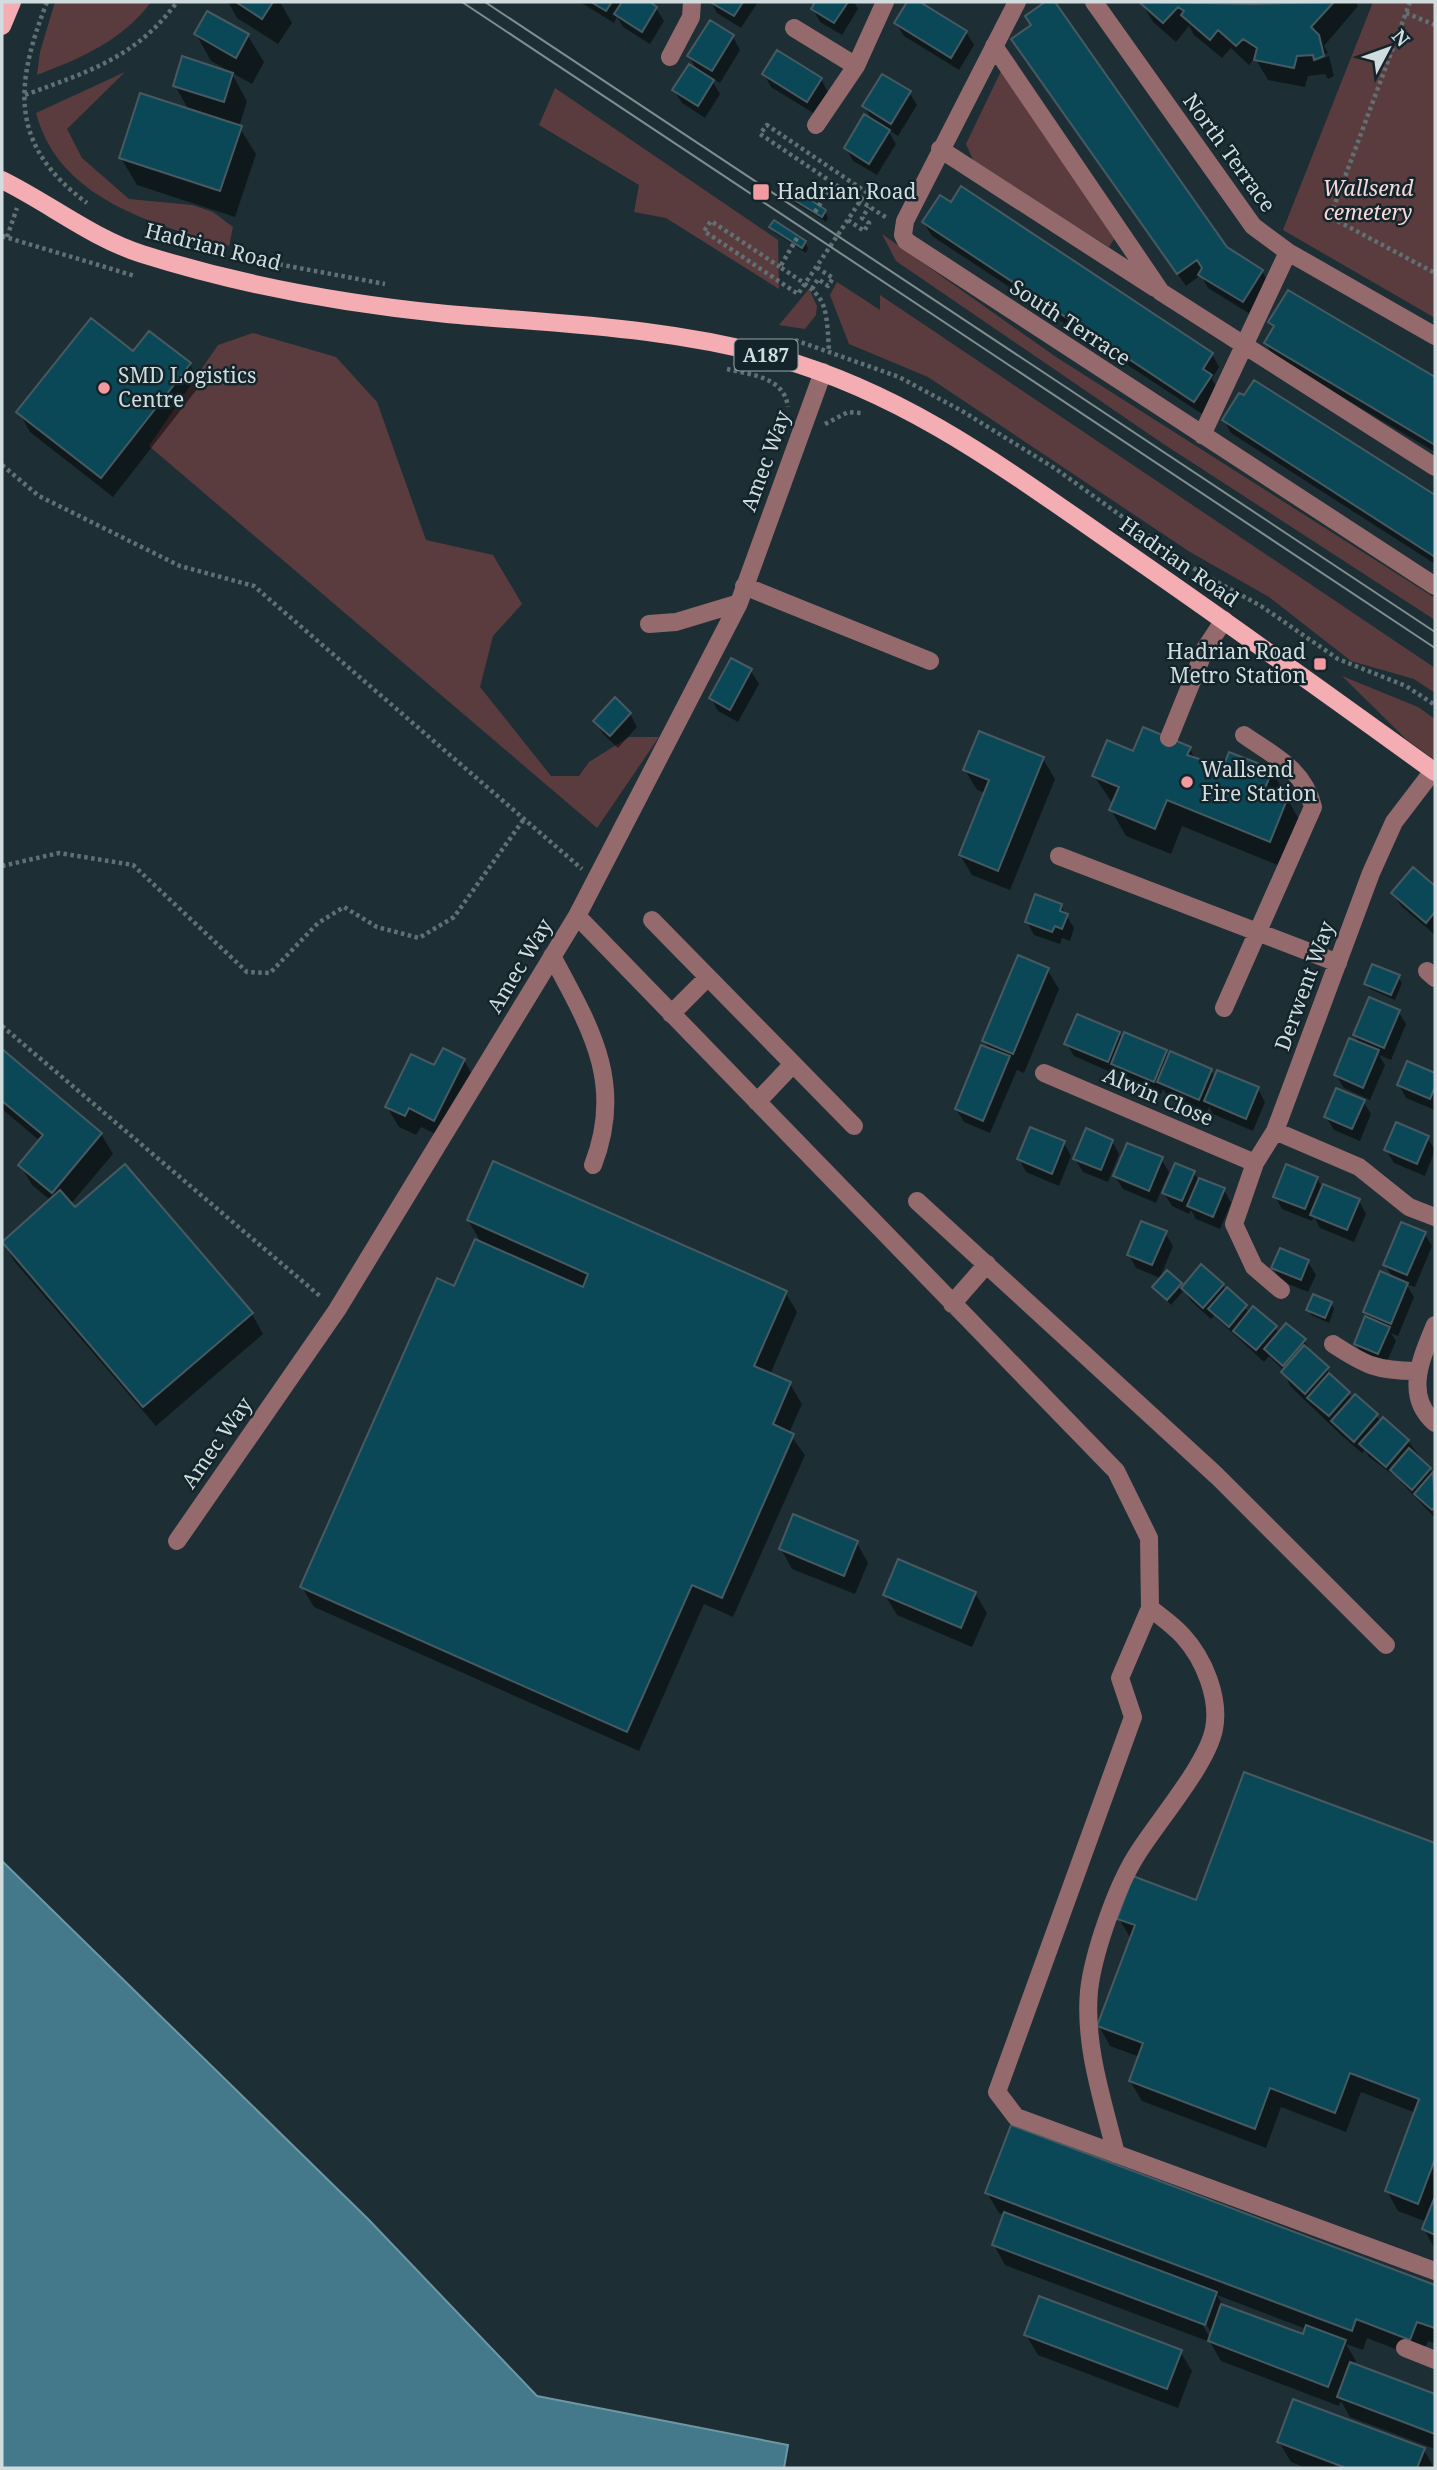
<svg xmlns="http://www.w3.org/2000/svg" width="1437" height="2470" viewBox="0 0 1437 2470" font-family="'Noto Serif',serif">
  <rect width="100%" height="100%" fill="#1d2f35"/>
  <path fill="#5b3c3e" d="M 55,2 L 151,2 C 122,41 81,58 37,75 L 40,52 Z
    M 1373,2 L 1435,2 L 1435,318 L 1283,230 Z
    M 1002,69 L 1114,239 L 1109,247 L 974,162 L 966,144 Z
    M 125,72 L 67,129 L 82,158 L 129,199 L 192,205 L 213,212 L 233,227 L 229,246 C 154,224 59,200 36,113 Z
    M 555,88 L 778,240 L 779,289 L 666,218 L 634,212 L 639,185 L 539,125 Z
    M 882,234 L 1056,357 L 1435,598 L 1435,620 L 1162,443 L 896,261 Z
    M 837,282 L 880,310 L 880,295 L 1435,668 L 1435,693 L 1414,679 L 1351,661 L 1269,597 L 1190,552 L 928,377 L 849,344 L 830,295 Z
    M 809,289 L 817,306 L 816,315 L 805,329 L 779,325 Z
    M 253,333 L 336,357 L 377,402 L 426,540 L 493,555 L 522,604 L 493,636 L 480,687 L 551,776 L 579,776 L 589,762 L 629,737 L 659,737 L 597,828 L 149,446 L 218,345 Z
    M 1342,676 L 1418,707 L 1435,719 L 1435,760 L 1407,740 Z"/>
  <path fill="#43798a" stroke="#6e97a4" stroke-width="2" d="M 2,1861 L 369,2220 L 537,2396 L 788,2445 L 784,2468 L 2,2468 Z"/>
  <path fill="#0007" fill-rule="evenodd" d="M 228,2 L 280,2 L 292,23 L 278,44 L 237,18 Z
    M 580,2 L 646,2 L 656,8 L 664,21 L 650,44 L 623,27 L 617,17 L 614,23 Z
    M 711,2 L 758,2 L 741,28 L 717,13 Z
    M 817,2 L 854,2 L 858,9 L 842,35 L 820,22 L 813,9 Z
    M 909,2 L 916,2 L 966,32 L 974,45 L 959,70 L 904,36 L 896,23 Z
    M 1048,2 L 1053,2 L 1226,249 L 1262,271 L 1269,284 L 1250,314 L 1208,288 L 1201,275 L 1186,286 L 1021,52 L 1033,26 L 1027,16 Z
    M 1141,2 L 1251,2 L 1256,6 L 1259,2 L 1356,2 L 1358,6 L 1324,46 L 1328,53 L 1314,58 L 1314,62 L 1329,56 L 1334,76 L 1328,79 L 1325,74 L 1308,76 L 1305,87 L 1268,80 L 1255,58 L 1249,65 L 1231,48 L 1222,58 L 1194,35 L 1189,26 L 1176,42 L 1153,22 Z
    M 208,13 L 248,36 L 264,62 L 252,84 L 211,61 L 196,34 Z
    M 733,37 L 740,50 L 720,83 L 710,77 L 720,94 L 705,118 L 682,103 L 674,90 L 699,73 L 689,56 Z
    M 232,74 L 247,101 L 239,127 L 256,154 L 235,217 L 137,185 L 121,158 L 189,110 L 175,86 Z
    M 764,74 L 821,79 L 828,92 L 815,114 L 771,87 Z
    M 909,92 L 917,105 L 898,136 L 887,129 L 896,144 L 877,175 L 853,161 L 846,148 L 873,122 L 864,106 Z
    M 791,197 L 825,212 L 828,218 L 826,222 L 795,203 Z
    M 924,223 L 1212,354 L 1219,367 L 1212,379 L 1218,390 L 1202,414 L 932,236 Z
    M 771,227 L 805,242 L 808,248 L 806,253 L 775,233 Z
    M 1289,292 L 1435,379 L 1435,452 L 1273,356 L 1266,343 L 1274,329 L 1271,322 Z
    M 134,353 L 190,365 L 201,384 L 113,497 L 30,432 L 19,412 Z
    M 1254,382 L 1435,498 L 1435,564 L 1231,433 L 1224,420 Z
    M 751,671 L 759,684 L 738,722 L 718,711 L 711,698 Z
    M 630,714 L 637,727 L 618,748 L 603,734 L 596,721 Z
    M 1189,748 L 1196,760 L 1223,773 L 1272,771 L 1302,825 L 1285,868 L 1182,826 L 1171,854 L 1126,836 L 1111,810 L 1113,804 L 1094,776 L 1134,753 Z
    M 1043,759 L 1055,779 L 1010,890 L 972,875 L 960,855 L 985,793 L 977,790 L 965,770 Z
    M 1413,870 L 1435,888 L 1434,934 L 1401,906 L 1393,893 Z
    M 1061,906 L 1074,928 L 1070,941 L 1062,938 L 1060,944 L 1034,935 L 1027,922 Z
    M 1047,969 L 1059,989 L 1024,1073 L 1017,1070 L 990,1133 L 964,1122 L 956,1109 L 989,1049 L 984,1041 Z
    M 1398,977 L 1402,983 L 1395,1000 L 1370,989 L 1366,984 Z
    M 1398,1011 L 1406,1024 L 1391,1060 L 1379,1055 L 1385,1065 L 1370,1100 L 1344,1088 L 1336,1075 L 1360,1045 L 1355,1035 Z
    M 1119,1033 L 1123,1040 L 1166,1052 L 1169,1058 L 1211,1070 L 1215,1078 L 1258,1089 L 1265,1102 L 1253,1131 L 1213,1114 L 1209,1107 L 1207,1112 L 1167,1095 L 1163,1089 L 1161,1094 L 1120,1077 L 1117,1071 L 1115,1074 L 1074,1056 L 1066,1043 Z
    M 2,1052 L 101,1134 L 113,1154 L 70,1205 L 252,1314 L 263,1334 L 156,1426 L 14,1261 L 3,1241 L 50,1200 L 32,1185 L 20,1165 L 40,1141 L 2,1109 Z
    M 464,1060 L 475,1080 L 446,1139 L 421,1127 L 416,1135 L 399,1127 L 387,1107 L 435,1068 Z
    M 1408,1063 L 1435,1075 L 1435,1110 L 1406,1098 L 1399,1085 Z
    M 1363,1101 L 1371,1114 L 1360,1141 L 1334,1130 L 1326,1117 Z
    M 1427,1137 L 1435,1150 L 1425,1176 L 1394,1163 L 1386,1150 Z
    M 1112,1141 L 1119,1154 L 1108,1182 L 1083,1172 L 1075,1159 Z
    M 1064,1143 L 1071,1156 L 1059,1186 L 1026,1172 L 1019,1159 Z
    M 1161,1159 L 1169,1172 L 1156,1203 L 1123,1189 L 1115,1176 Z
    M 1193,1172 L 1198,1179 L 1224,1190 L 1231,1203 L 1220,1229 L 1196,1219 L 1191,1210 L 1189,1214 L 1172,1206 L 1164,1193 Z
    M 1317,1178 L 1323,1189 L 1359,1201 L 1366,1214 L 1354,1242 L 1320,1228 L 1314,1217 L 1312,1221 L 1282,1209 L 1275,1196 Z
    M 468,1220 L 785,1292 L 797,1312 L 770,1375 L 790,1384 L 802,1404 L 789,1433 L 805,1455 L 733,1617 L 704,1604 L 639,1751 L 314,1607 L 302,1587 L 455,1288 L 482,1244 Z
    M 1165,1233 L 1173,1246 L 1160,1278 L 1136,1268 L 1129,1255 Z
    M 1424,1233 L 1432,1246 L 1415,1287 L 1406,1284 L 1414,1297 L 1398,1336 L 1391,1333 L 1396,1341 L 1385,1366 L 1363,1357 L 1356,1344 L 1370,1320 L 1365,1312 L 1393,1278 L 1385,1265 Z
    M 1308,1262 L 1316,1275 L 1308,1292 L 1281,1281 L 1273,1268 Z
    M 1181,1284 L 1183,1288 L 1222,1285 L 1250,1313 L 1275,1327 L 1279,1334 L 1304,1341 L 1312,1353 L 1353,1399 L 1408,1441 L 1435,1476 L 1435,1518 L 1396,1477 L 1369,1457 L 1365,1450 L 1362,1453 L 1341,1435 L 1290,1386 L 1284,1371 L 1269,1356 L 1264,1362 L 1214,1316 L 1211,1319 L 1191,1301 L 1184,1290 L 1171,1305 L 1154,1287 Z
    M 1331,1303 L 1334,1309 L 1329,1323 L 1311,1315 L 1308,1309 Z
    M 857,1543 L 868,1563 L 855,1594 L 792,1569 L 781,1549 Z
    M 975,1593 L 987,1613 L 972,1647 L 897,1615 L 885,1595 Z
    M 1245,1774 L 1435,1845 L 1435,2249 L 1424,2229 L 1427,2222 L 1398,2211 L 1387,2191 L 1416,2113 L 1361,2092 L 1346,2132 L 1281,2107 L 1266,2148 L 1142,2101 L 1130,2081 L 1140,2057 L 1110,2046 L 1099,2026 L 1131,1939 L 1119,1919 L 1197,1903 Z
    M 1012,2127 L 1435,2287 L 1435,2343 L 1428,2341 L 1421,2359 L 1367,2338 L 1363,2350 L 1346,2344 L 1356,2361 L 1354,2365 L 1435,2396 L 1435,2449 L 1350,2417 L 1341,2401 L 1339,2406 L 1221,2361 L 1210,2342 L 1005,2265 L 994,2245 L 1005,2215 L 999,2213 L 987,2193 ZM 1217,2295 L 1306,2329 L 1304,2337 L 1224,2307 ZM 1202,2317 L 1212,2334 L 1212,2341 L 1199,2319 Z
    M 1026,2335 L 1180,2351 L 1192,2371 L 1178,2408 L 1038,2355 Z
    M 1279,2442 L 1424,2450 L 1434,2468 L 1306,2468 L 1291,2462 Z"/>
  <path fill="#0b4857" stroke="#475a61" stroke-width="2" d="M 236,2 L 273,2 L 262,19 Z
    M 591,2 L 612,2 L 606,11 Z
    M 622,2 L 650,2 L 657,7 L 642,32 L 614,14 Z
    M 710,2 L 743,2 L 734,16 Z
    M 815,2 L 848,2 L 834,23 L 811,9 Z
    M 907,2 L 920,2 L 967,31 L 951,58 L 894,23 Z
    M 1045,2 L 1055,2 L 1227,247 L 1263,270 L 1243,302 L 1198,275 L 1202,268 L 1197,260 L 1177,274 L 1011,39 L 1031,25 L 1025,16 Z
    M 1139,2 L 1255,4 L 1334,2 L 1311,27 L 1319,35 L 1324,56 L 1314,60 L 1313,55 L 1297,56 L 1294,68 L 1254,60 L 1257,48 L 1243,39 L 1236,46 L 1218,30 L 1210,40 L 1181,15 L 1184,11 L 1178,7 L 1163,23 Z
    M 207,11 L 249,34 L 236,58 L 194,34 Z
    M 710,20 L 734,35 L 712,71 L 687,56 Z
    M 777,50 L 822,78 L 807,102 L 762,74 Z
    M 182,56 L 233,73 L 224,102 L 173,86 Z
    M 689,64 L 714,80 L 698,106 L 672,90 Z
    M 882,74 L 911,91 L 891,124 L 862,106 Z
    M 140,93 L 242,126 L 220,191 L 119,158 Z
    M 864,114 L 890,130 L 869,164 L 844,148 Z
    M 961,186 L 1213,353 L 1203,369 L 1212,375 L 1194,402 L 922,222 L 940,195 L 951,202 Z
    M 794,189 L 826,210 L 822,217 L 789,197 Z
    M 774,220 L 806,241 L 802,248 L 769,227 Z
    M 1288,290 L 1435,377 L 1435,445 L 1264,343 L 1274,326 L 1268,322 Z
    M 91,318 L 133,351 L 149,331 L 191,363 L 101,478 L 16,412 Z
    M 1254,380 L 1435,495 L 1435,557 L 1222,420 L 1239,393 L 1244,395 Z
    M 731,658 L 752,669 L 730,710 L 709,698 Z
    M 615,697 L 631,713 L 610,736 L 593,721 Z
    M 1143,727 L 1191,747 L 1187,755 L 1217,765 L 1222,770 L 1229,752 L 1273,769 L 1265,788 L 1288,797 L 1270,842 L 1167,800 L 1155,829 L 1109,810 L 1119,787 L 1092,776 L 1107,740 L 1133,751 Z
    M 979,731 L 1044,757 L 998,871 L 959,855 L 989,780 L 963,770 Z
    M 1413,867 L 1435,886 L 1435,912 L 1426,923 L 1391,893 Z
    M 1035,894 L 1062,904 L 1060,911 L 1068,914 L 1062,929 L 1055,926 L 1052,932 L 1025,922 Z
    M 1018,955 L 1049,968 L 1013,1054 L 982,1041 Z
    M 1372,964 L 1400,975 L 1391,995 L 1364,984 Z
    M 1369,997 L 1400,1010 L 1384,1048 L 1353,1035 Z
    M 1077,1014 L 1120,1032 L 1108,1062 L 1064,1044 Z
    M 1124,1032 L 1167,1050 L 1154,1082 L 1111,1064 Z
    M 1349,1038 L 1379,1050 L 1363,1088 L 1334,1075 Z
    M 981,1045 L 1010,1056 L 983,1121 L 955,1109 Z
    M 443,1048 L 465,1059 L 434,1121 L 409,1108 L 405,1116 L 385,1107 L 411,1054 L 434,1065 Z
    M 2,1049 L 102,1133 L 52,1193 L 18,1165 L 43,1135 L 2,1101 Z
    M 1170,1051 L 1212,1069 L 1199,1100 L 1157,1082 Z
    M 1407,1061 L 1435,1073 L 1435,1087 L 1430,1099 L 1397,1085 Z
    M 1217,1070 L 1259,1087 L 1246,1119 L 1204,1101 Z
    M 1336,1088 L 1365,1100 L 1352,1129 L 1324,1117 Z
    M 1396,1122 L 1429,1136 L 1417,1164 L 1384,1150 Z
    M 1030,1127 L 1065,1141 L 1052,1174 L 1017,1159 Z
    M 1086,1128 L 1113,1140 L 1101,1170 L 1073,1159 Z
    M 1127,1143 L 1163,1157 L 1149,1191 L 1113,1176 Z
    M 493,1161 L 787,1291 L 754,1366 L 791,1382 L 773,1424 L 794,1434 L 722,1598 L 692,1585 L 627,1732 L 300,1587 L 437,1278 L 454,1286 L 475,1239 L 583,1287 L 588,1274 L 467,1220 Z
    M 1175,1163 L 1195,1171 L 1182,1201 L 1162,1193 Z
    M 125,1164 L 253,1313 L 143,1407 L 2,1242 L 60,1190 L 75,1207 Z
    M 1286,1164 L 1318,1177 L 1305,1209 L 1273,1197 Z
    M 1199,1178 L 1225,1188 L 1213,1217 L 1187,1206 Z
    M 1323,1184 L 1360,1199 L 1347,1230 L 1310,1215 Z
    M 1141,1221 L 1167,1231 L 1152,1265 L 1127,1255 Z
    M 1401,1222 L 1426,1232 L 1407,1275 L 1383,1265 Z
    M 1280,1248 L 1309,1260 L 1301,1280 L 1271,1268 Z
    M 1201,1264 L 1224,1284 L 1203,1308 L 1181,1288 Z
    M 1167,1270 L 1182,1283 L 1167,1300 L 1152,1287 Z
    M 1380,1271 L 1408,1283 L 1391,1324 L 1363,1312 Z
    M 1227,1287 L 1247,1305 L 1229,1327 L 1208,1309 Z
    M 1313,1294 L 1332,1302 L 1325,1318 L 1306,1310 Z
    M 1253,1306 L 1277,1326 L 1256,1350 L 1233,1331 Z
    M 1365,1316 L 1390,1327 L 1378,1354 L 1354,1344 Z
    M 1286,1323 L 1306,1339 L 1283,1366 L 1264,1349 Z
    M 1304,1345 L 1329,1367 L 1305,1394 L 1281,1372 Z
    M 1329,1373 L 1350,1392 L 1329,1416 L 1307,1398 Z
    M 1355,1394 L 1378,1414 L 1354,1442 L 1331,1421 Z
    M 1383,1417 L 1409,1440 L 1386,1467 L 1359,1444 Z
    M 1409,1448 L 1431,1468 L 1412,1490 L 1390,1470 Z
    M 1433,1472 L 1435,1507 L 1432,1510 L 1414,1494 Z
    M 793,1514 L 858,1541 L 844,1576 L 779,1549 Z
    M 898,1559 L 976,1592 L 961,1628 L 883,1595 Z
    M 1244,1772 L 1435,1843 L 1435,2159 L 1418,2204 L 1385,2191 L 1419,2099 L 1350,2073 L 1335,2113 L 1270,2088 L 1255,2129 L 1129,2081 L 1143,2043 L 1097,2026 L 1135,1925 L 1117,1919 L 1133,1876 L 1196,1900 Z
    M 1011,2125 L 1435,2285 L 1435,2328 L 1417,2322 L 1410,2340 L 1356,2319 L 1352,2331 L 985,2193 Z
    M 1435,2196 L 1435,2235 L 1422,2229 Z
    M 1004,2212 L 1217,2292 L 1205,2325 L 992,2245 Z
    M 1039,2296 L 1182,2350 L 1167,2389 L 1024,2335 Z
    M 1221,2304 L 1303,2334 L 1306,2325 L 1346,2340 L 1328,2387 L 1208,2341 Z
    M 1350,2362 L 1435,2394 L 1435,2434 L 1337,2397 Z
    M 1293,2399 L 1425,2448 L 1417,2468 L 1346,2468 L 1277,2442 Z"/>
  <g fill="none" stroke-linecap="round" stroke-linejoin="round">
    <path stroke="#617075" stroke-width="4.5" stroke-dasharray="3.5 3.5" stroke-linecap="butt" d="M 47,2 C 15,84 8,145 87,203
      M 1410,2 L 1330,217 L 1435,273
      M 1406,13 L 1435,25
      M 25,95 C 87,72 136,58 177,2
      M 815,212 L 833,183
      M 848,220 L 864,231 L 869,223 L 862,218 L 869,207
      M 2,236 L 135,276
      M 7,237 L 17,208
      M 797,238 L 780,267 C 825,297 826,295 829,351
      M 245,258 L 385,284
      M 780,267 L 711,221 L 704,231 L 798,294 C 821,260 844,226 866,192 L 767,125 L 760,134 C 802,162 844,191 887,218
      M 812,289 L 818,279 L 828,286 L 833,278 L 816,267
      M 795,340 L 899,377 L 962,411 L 1056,469 L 1199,572 L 1261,606 L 1338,659 L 1406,686 L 1435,705
      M 727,369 C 752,375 784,377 788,407
      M 825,424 L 848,412 L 862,413
      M 2,465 L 39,496 L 180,566 L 254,586 L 582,869
      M 2,866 L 59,853 L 133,865 L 247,972 L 270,973 L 318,923 L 344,907 L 377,927 L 419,938 L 454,917 L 524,819
      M 2,1026 L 321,1297"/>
    <path stroke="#956a6d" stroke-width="18" d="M 1017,2 L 905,221 L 903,235 L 906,241 L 1435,586
      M 1094,2 L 1253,226 L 1288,252 L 1435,336
      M 794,28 L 856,66
      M 994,46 L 1161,292 L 1435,467
      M 670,57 L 691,17 L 692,2
      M 816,125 L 856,66 L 885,2
      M 940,149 L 1155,288
      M 1202,435 L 1288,252
      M 744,586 L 930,661
      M 649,624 L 676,622 L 739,603
      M 1169,738 L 1205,649 L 1224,620
      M 1059,856 L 1338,963
      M 577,916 L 1116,1471 L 1149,1538 L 1150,1608 L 1120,1678 L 1133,1717 L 997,2092 L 1016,2117 L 1435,2271
      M 652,920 L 854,1126
      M 552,956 C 590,1027 625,1083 593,1165
      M 1427,971 L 1435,978
      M 1224,1008 L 1313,807 C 1304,769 1274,756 1244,735
      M 671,1014 L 708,977
      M 1044,1073 L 1255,1163
      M 757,1102 L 793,1064
      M 1275,1131 L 1359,1167 L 1409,1207 L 1435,1217
      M 917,1201 L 1217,1476 L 1386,1645
      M 1281,1290 L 1254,1267 L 1234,1224 L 1255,1163 L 1275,1131 L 1371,873 L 1394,822 L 1433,771
      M 952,1304 L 987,1264
      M 1435,1325 C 1422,1357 1403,1395 1435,1423
      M 1333,1344 C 1365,1365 1377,1371 1416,1371
      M 177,1541 L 337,1310 L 577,916 L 739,603 L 823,372
      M 1116,2154 C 1103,2101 1084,2046 1089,1991 C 1093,1954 1116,1888 1136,1856 C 1156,1823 1207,1765 1214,1729 C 1220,1698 1204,1659 1183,1636 C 1173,1625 1161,1617 1150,1608
      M 1405,2348 L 1435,2360"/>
    <path stroke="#f4adb2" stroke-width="18" d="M 2,26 L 12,2
      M 2,180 C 49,203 92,238 142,254 C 240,285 345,304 447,314 C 559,324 669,327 778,358 C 908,395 1007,470 1117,546 C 1224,620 1330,696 1435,772"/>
    <path stroke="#808e92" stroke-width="2" d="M 462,2 L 1435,648
      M 485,2 L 1435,632"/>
  </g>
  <g fill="#f49aa1" stroke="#13252b" stroke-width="2.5">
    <rect x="752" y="183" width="18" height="18" rx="3.5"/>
    <circle cx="104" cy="388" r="7"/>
    <rect x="1313" y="657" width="14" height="14" rx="3.5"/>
    <circle cx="1187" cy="782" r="7"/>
  </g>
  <g text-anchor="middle" stroke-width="5" stroke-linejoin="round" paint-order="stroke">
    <rect fill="#13252b" stroke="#98a5a9" stroke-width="2" x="734.5" y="339.5" width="63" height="31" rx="5"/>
    <g font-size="19" font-weight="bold" fill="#d1dcdf">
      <text x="766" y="362">A187</text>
    </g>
    <g font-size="21" fill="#d1dcdf" stroke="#13252b">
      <text transform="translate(1229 153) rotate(54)" y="7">North Terrace</text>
      <text transform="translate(213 247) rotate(14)" y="7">Hadrian Road</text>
      <text transform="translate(1070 323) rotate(33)" y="7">South Terrace</text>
      <text transform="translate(766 461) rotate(-70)" y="7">Amec Way</text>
      <text transform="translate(1179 562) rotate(35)" y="7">Hadrian Road</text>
      <text transform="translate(520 966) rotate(-59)" y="7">Amec Way</text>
      <text transform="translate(1305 986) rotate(-70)" y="7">Derwent Way</text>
      <text transform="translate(1158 1097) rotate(23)" y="7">Alwin Close</text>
      <text transform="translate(217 1443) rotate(-55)" y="7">Amec Way</text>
    </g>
    <g font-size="21" font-style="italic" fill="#f8d7d8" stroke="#13252b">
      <text x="1368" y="196">Wallsend<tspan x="1368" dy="24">cemetery</tspan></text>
    </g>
    <g font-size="21" fill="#d1dcdf" stroke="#13252b" text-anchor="start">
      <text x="777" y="199">Hadrian Road</text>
      <text x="118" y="383">SMD Logistics<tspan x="118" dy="24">Centre</tspan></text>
      <text x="1306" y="659" text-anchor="end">Hadrian Road<tspan x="1306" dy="24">Metro Station</tspan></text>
      <text x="1201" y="777">Wallsend<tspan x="1201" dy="24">Fire Station</tspan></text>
    </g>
  </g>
  <rect width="1437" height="2470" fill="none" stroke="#d1dcdf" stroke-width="7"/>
  <g transform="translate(1388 49) rotate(49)" stroke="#13252b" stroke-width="5" paint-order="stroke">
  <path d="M0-5L12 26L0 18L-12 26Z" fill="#d1dcdf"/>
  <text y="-10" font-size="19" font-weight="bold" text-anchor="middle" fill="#d1dcdf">N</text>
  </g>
</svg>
